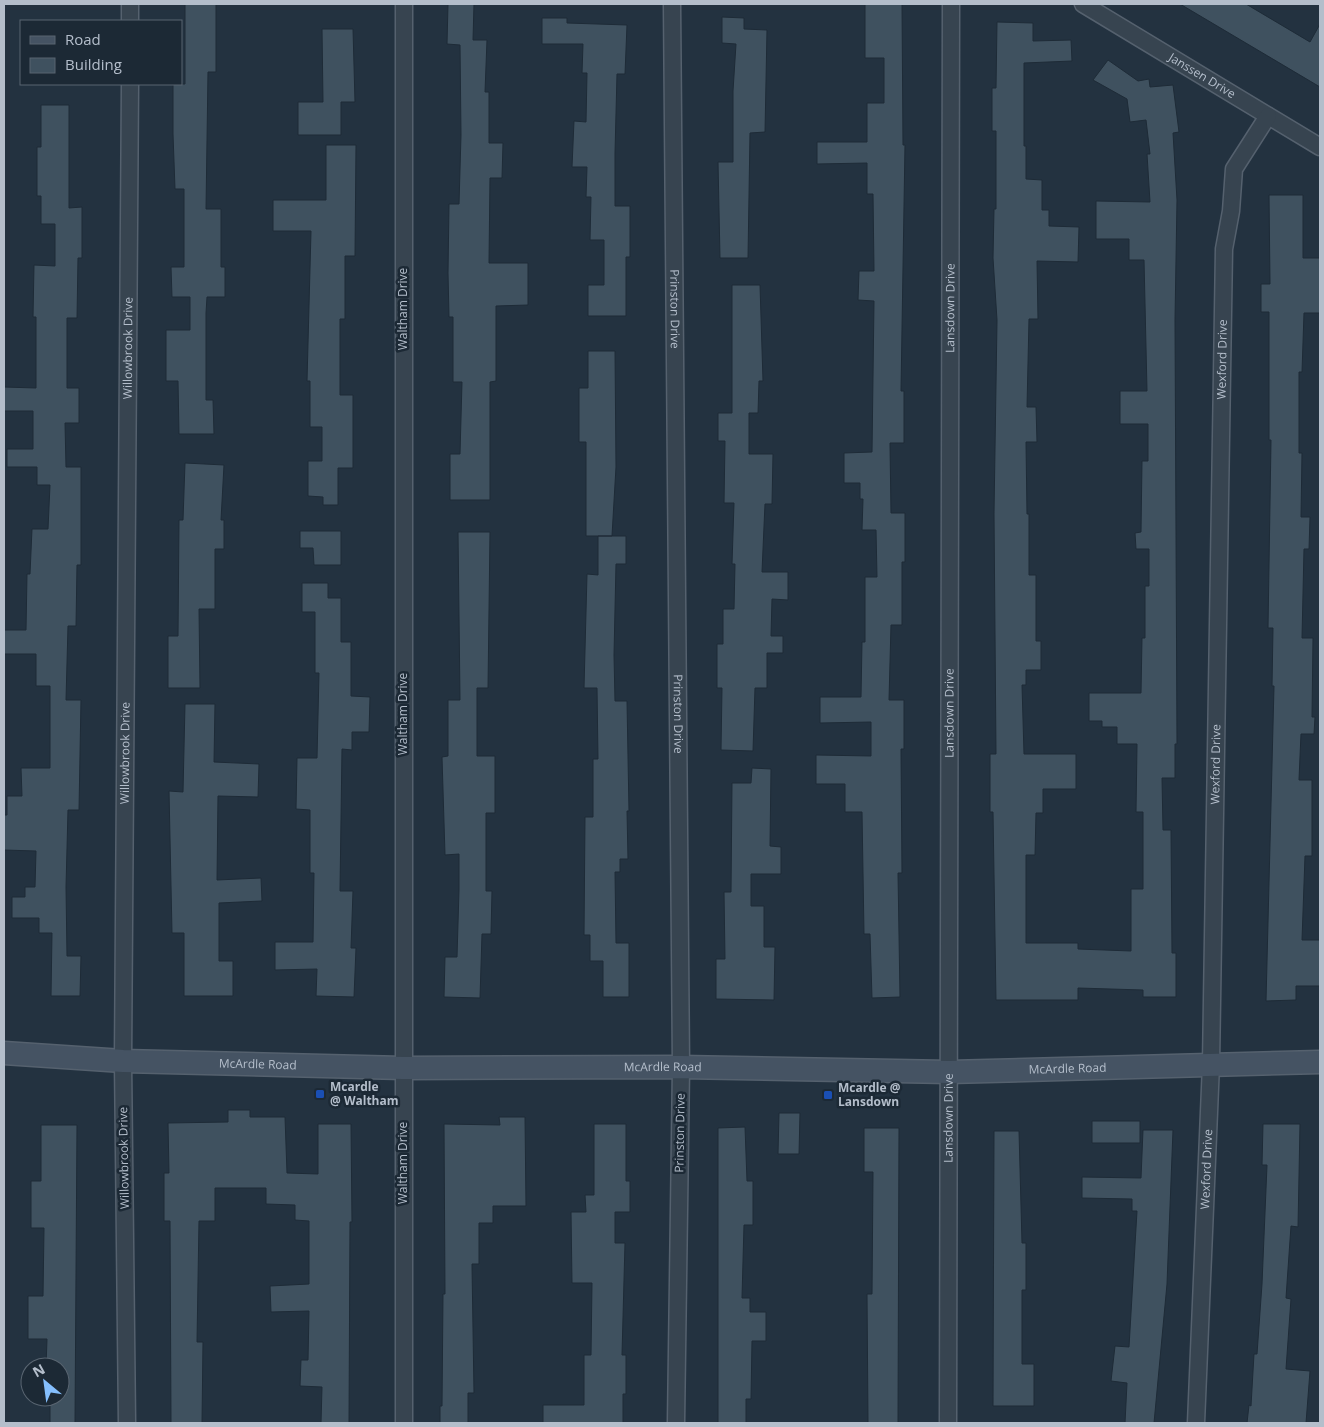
<svg xmlns="http://www.w3.org/2000/svg" width="1324" height="1427" viewBox="0 0 1324 1427" font-family="'Open Sans',sans-serif">
  <rect width="100%" height="100%" fill="#233240"/>
  <path fill="#3f515f" stroke="#1e2b37" d="M 185,4 L 216,4 L 216,72 L 208,72 L 206,209 L 221,209 L 221,267 L 225,267 L 225,297 L 207,297 L 206,313 L 206,400 L 213,400 L 214,434 L 179,434 L 178,381 L 166,381 L 166,330 L 190,330 L 190,297 L 172,297 L 171,267 L 184,267 L 184,189 L 175,189 L 173,134 L 173,84 L 185,84 Z
    M 448,4 L 474,4 L 473,40 L 487,40 L 485,92 L 489,92 L 489,143 L 503,143 L 502,178 L 490,178 L 489,263 L 528,263 L 528,305 L 496,306 L 496,381 L 490,382 L 490,500 L 450,500 L 450,454 L 460,454 L 462,382 L 453,382 L 453,317 L 449,317 L 448,273 L 449,204 L 459,204 L 461,135 L 460,45 L 447,44 Z
    M 865,4 L 902,4 L 903,145 L 905,145 L 901,391 L 904,391 L 904,443 L 890,443 L 891,513 L 905,513 L 905,562 L 902,562 L 902,625 L 891,625 L 889,700 L 904,700 L 904,749 L 901,749 L 902,873 L 898,873 L 900,997 L 872,998 L 870,934 L 864,934 L 862,812 L 845,812 L 845,784 L 816,784 L 816,755 L 871,756 L 871,722 L 820,723 L 820,697 L 861,697 L 862,642 L 865,642 L 865,577 L 877,577 L 876,530 L 862,530 L 863,499 L 860,499 L 860,483 L 844,483 L 844,453 L 872,452 L 874,301 L 858,300 L 859,271 L 874,271 L 873,194 L 867,194 L 867,163 L 817,164 L 817,142 L 867,142 L 867,103 L 884,103 L 884,58 L 865,58 Z
    M 1180,4 L 1246,4 L 1310,42 L 1320,24 L 1320,87 Z
    M 722,17 L 744,18 L 744,29 L 767,30 L 765,132 L 750,133 L 748,258 L 720,258 L 718,162 L 733,162 L 733,91 L 736,44 L 722,43 Z
    M 542,18 L 567,18 L 567,23 L 627,25 L 625,74 L 617,74 L 615,153 L 615,206 L 630,206 L 630,257 L 626,257 L 626,316 L 588,316 L 588,285 L 604,285 L 604,240 L 590,240 L 591,197 L 586,197 L 587,167 L 572,167 L 574,121 L 586,122 L 587,73 L 582,73 L 583,44 L 542,44 Z
    M 997,22 L 1033,23 L 1033,41 L 1071,40 L 1072,61 L 1024,63 L 1024,146 L 1026,146 L 1026,179 L 1042,180 L 1042,210 L 1049,210 L 1049,226 L 1079,227 L 1078,262 L 1037,261 L 1038,319 L 1029,319 L 1027,407 L 1036,407 L 1037,442 L 1026,442 L 1027,514 L 1029,514 L 1029,575 L 1036,575 L 1036,641 L 1041,641 L 1041,670 L 1026,670 L 1026,685 L 1022,685 L 1024,754 L 1076,754 L 1076,789 L 1043,789 L 1043,813 L 1036,813 L 1035,855 L 1026,855 L 1026,943 L 1078,943 L 1078,949 L 1131,951 L 1131,889 L 1143,889 L 1143,812 L 1136,812 L 1137,744 L 1117,744 L 1117,727 L 1102,727 L 1102,721 L 1089,721 L 1089,693 L 1141,693 L 1142,638 L 1145,638 L 1145,586 L 1149,586 L 1149,549 L 1136,549 L 1135,533 L 1141,532 L 1142,461 L 1148,461 L 1148,424 L 1120,424 L 1120,391 L 1147,391 L 1144,260 L 1129,260 L 1129,239 L 1096,239 L 1096,201 L 1150,202 L 1147,154 L 1150,154 L 1146,120 L 1130,122 L 1127,99 L 1093,80 L 1108,60 L 1138,81 L 1149,79 L 1150,87 L 1173,85 L 1179,132 L 1173,133 L 1177,200 L 1175,320 L 1177,744 L 1175,744 L 1175,778 L 1162,778 L 1163,830 L 1171,830 L 1172,953 L 1176,953 L 1176,997 L 1143,997 L 1143,990 L 1078,988 L 1078,1000 L 996,1000 L 993,812 L 990,812 L 990,754 L 996,754 L 994,514 L 997,320 L 993,258 L 994,209 L 996,209 L 996,131 L 992,131 L 992,88 L 996,88 Z
    M 322,29 L 353,29 L 355,102 L 341,102 L 341,135 L 298,135 L 298,102 L 323,102 Z
    M 41,105 L 69,105 L 69,208 L 82,207 L 82,258 L 78,258 L 77,318 L 67,318 L 67,388 L 79,388 L 79,423 L 65,423 L 66,467 L 81,467 L 81,565 L 77,565 L 76,626 L 68,626 L 66,700 L 81,700 L 79,810 L 68,810 L 66,887 L 67,956 L 81,956 L 80,996 L 51,996 L 52,933 L 39,933 L 39,918 L 12,918 L 12,897 L 25,897 L 25,887 L 35,887 L 36,851 L 4,850 L 4,815 L 7,815 L 7,796 L 22,796 L 21,768 L 50,768 L 50,686 L 36,686 L 36,654 L 4,654 L 4,630 L 26,630 L 27,574 L 30,574 L 32,529 L 48,529 L 50,485 L 37,485 L 37,467 L 7,467 L 7,449 L 33,449 L 33,411 L 4,411 L 4,387 L 36,388 L 36,317 L 33,317 L 34,265 L 55,266 L 55,224 L 41,224 L 41,196 L 37,196 L 37,147 L 41,147 Z
    M 326,145 L 356,145 L 355,256 L 345,256 L 345,319 L 340,319 L 340,395 L 353,395 L 353,468 L 338,468 L 338,505 L 323,505 L 323,497 L 308,496 L 308,461 L 322,461 L 322,427 L 310,427 L 310,381 L 307,381 L 311,231 L 273,231 L 273,200 L 326,200 Z
    M 1269,195 L 1303,195 L 1303,258 L 1320,258 L 1320,313 L 1304,313 L 1302,372 L 1299,372 L 1299,453 L 1302,453 L 1301,517 L 1310,517 L 1309,549 L 1304,549 L 1302,638 L 1313,638 L 1312,717 L 1315,717 L 1314,734 L 1301,734 L 1299,780 L 1312,780 L 1312,856 L 1305,856 L 1302,940 L 1320,940 L 1320,986 L 1296,986 L 1296,1000 L 1266,1001 L 1274,686 L 1272,686 L 1273,628 L 1268,628 L 1271,440 L 1269,440 L 1269,312 L 1261,312 L 1261,284 L 1270,284 Z
    M 732,285 L 760,285 L 763,381 L 759,381 L 758,413 L 749,413 L 749,454 L 773,454 L 772,504 L 765,504 L 762,572 L 788,572 L 788,600 L 772,599 L 771,636 L 783,636 L 783,653 L 767,653 L 767,688 L 755,688 L 753,751 L 721,750 L 722,688 L 717,688 L 717,644 L 723,644 L 723,609 L 734,609 L 735,564 L 732,564 L 734,503 L 724,503 L 725,441 L 718,441 L 718,413 L 732,413 Z
    M 588,351 L 615,351 L 616,467 L 612,536 L 586,536 L 586,442 L 579,442 L 579,388 L 588,388 Z
    M 185,463 L 224,465 L 221,520 L 224,520 L 224,549 L 215,549 L 215,609 L 199,609 L 200,688 L 168,688 L 168,636 L 178,636 L 179,520 L 183,520 Z
    M 300,531 L 341,531 L 341,565 L 314,565 L 313,548 L 300,548 Z
    M 458,532 L 490,532 L 488,688 L 477,688 L 477,756 L 495,756 L 495,813 L 486,813 L 486,891 L 492,891 L 491,934 L 482,934 L 480,998 L 444,997 L 445,957 L 457,957 L 459,890 L 459,854 L 445,855 L 442,757 L 448,756 L 448,700 L 460,700 Z
    M 598,536 L 626,536 L 626,564 L 616,564 L 614,655 L 615,701 L 627,701 L 629,811 L 627,811 L 628,859 L 620,859 L 620,872 L 615,872 L 616,943 L 629,943 L 629,997 L 603,997 L 603,961 L 590,961 L 590,935 L 584,935 L 585,817 L 593,817 L 593,759 L 598,759 L 597,688 L 584,688 L 587,574 L 598,575 Z
    M 302,583 L 328,583 L 328,598 L 341,598 L 341,642 L 351,642 L 351,696 L 370,697 L 369,732 L 352,732 L 352,750 L 342,749 L 340,891 L 353,891 L 351,948 L 356,948 L 354,997 L 316,996 L 317,969 L 275,970 L 275,942 L 313,942 L 314,873 L 310,873 L 310,810 L 296,809 L 297,758 L 317,758 L 319,673 L 315,673 L 315,612 L 302,612 Z
    M 185,704 L 215,704 L 214,762 L 259,764 L 258,797 L 218,796 L 217,880 L 261,878 L 262,901 L 219,903 L 219,961 L 233,961 L 233,996 L 184,996 L 184,933 L 172,933 L 169,791 L 183,792 Z
    M 752,768 L 771,769 L 770,846 L 781,847 L 781,874 L 751,874 L 751,906 L 764,906 L 764,947 L 775,947 L 774,1000 L 716,999 L 716,959 L 725,959 L 724,892 L 731,892 L 732,783 L 751,783 Z
    M 228,1110 L 250,1110 L 250,1117 L 285,1117 L 287,1173 L 318,1174 L 318,1124 L 351,1124 L 352,1222 L 350,1222 L 349,1423 L 321,1423 L 322,1387 L 300,1386 L 301,1360 L 308,1360 L 309,1311 L 271,1312 L 270,1286 L 309,1284 L 309,1221 L 295,1220 L 295,1205 L 266,1204 L 266,1188 L 215,1188 L 215,1221 L 199,1221 L 197,1342 L 203,1342 L 202,1423 L 171,1423 L 170,1221 L 164,1221 L 164,1173 L 169,1173 L 168,1123 L 228,1122 Z
    M 779,1113 L 800,1113 L 799,1154 L 778,1154 Z
    M 499,1117 L 525,1117 L 526,1206 L 493,1206 L 493,1223 L 479,1223 L 479,1264 L 472,1264 L 474,1393 L 468,1393 L 468,1423 L 440,1423 L 440,1406 L 442,1406 L 443,1294 L 445,1294 L 444,1124 L 500,1125 Z
    M 1092,1121 L 1140,1121 L 1140,1143 L 1092,1143 Z
    M 594,1124 L 626,1124 L 626,1181 L 630,1181 L 630,1212 L 615,1212 L 615,1243 L 625,1243 L 622,1355 L 626,1355 L 626,1394 L 623,1394 L 623,1423 L 543,1423 L 543,1405 L 584,1405 L 584,1355 L 591,1355 L 592,1283 L 572,1283 L 571,1212 L 586,1212 L 585,1195 L 594,1195 Z
    M 1263,1124 L 1300,1124 L 1298,1227 L 1291,1226 L 1286,1298 L 1291,1299 L 1286,1369 L 1310,1371 L 1306,1423 L 1247,1423 L 1249,1405 L 1251,1406 L 1254,1354 L 1257,1354 L 1262,1284 L 1267,1165 L 1262,1165 Z
    M 41,1125 L 77,1125 L 75,1423 L 50,1423 L 50,1398 L 45,1397 L 60,1397 L 60,1367 L 46,1367 L 47,1339 L 28,1339 L 28,1296 L 43,1296 L 44,1228 L 31,1228 L 31,1181 L 41,1181 Z
    M 745,1127 L 747,1181 L 753,1181 L 753,1225 L 744,1225 L 742,1298 L 750,1298 L 750,1312 L 766,1312 L 766,1341 L 752,1341 L 751,1399 L 746,1399 L 746,1423 L 718,1423 L 718,1128 Z
    M 864,1128 L 899,1128 L 898,1423 L 868,1423 L 867,1294 L 872,1294 L 873,1172 L 864,1172 Z
    M 1143,1130 L 1173,1130 L 1167,1284 L 1154,1423 L 1125,1423 L 1127,1383 L 1111,1381 L 1115,1346 L 1129,1347 L 1137,1211 L 1132,1211 L 1132,1199 L 1082,1198 L 1082,1177 L 1141,1178 Z
    M 994,1131 L 1019,1131 L 1022,1243 L 1026,1243 L 1026,1290 L 1022,1290 L 1022,1364 L 1034,1364 L 1034,1406 L 993,1406 Z"/>
  <g fill="none" stroke-linecap="round" stroke-linejoin="round">
    <g stroke="#55616e" stroke-width="19">
      <g id="street">
        <path id="s1" d="M 672,4 L 681,1067 L 676,1423"/>
        <path id="s2" d="M 1083,4 L 1320,147"/>
        <path d="M 130,21 L 130,4"/>
        <path id="s3" d="M 127,1423 L 123,1061 L 130,84"/>
        <path d="M 404,1423 L 404,4"/>
        <path id="s4" d="M 948,1423 L 951,4"/>
        <path id="s5" d="M 1196,1423 L 1211,1064 L 1224,249 L 1231,211 L 1234,169 L 1268,116"/>
      </g>
    </g>
    <g stroke="#55616e" stroke-width="25">
      <g id="secondary">
        <path id="s6" d="M 4,1053 L 123,1061 L 403,1068 L 681,1067 L 949,1072 L 1320,1062"/>
      </g>
    </g>
    <use href="#street" stroke="#374450" stroke-width="16"/>
    <use href="#secondary" stroke="#455363" stroke-width="22"/>
  </g>
  <g fill="#1a4fb4" stroke="#1c2935" stroke-width="2">
    <rect x="315" y="1089" width="10" height="10" rx="2.5"/>
    <rect x="823" y="1090" width="10" height="10" rx="2.5"/>
  </g>
  <g text-anchor="middle" stroke-width="5" stroke-linejoin="round" paint-order="stroke">
    <g font-size="12" fill="#b4becb" stroke="#1c2935">
      <text dy="4" stroke="none"><textPath href="#s2" startOffset="139">Janssen Drive</textPath></text>
      <text transform="translate(403 309) rotate(-90)" y="4">Waltham Drive</text>
      <text dy="4" stroke="none"><textPath href="#s1" startOffset="305">Prinston Drive</textPath></text>
      <text dy="4" stroke="none"><textPath href="#s4" startOffset="1115">Lansdown Drive</textPath></text>
      <text dy="4" stroke="none"><textPath href="#s3" startOffset="1075">Willowbrook Drive</textPath></text>
      <text dy="4" stroke="none"><textPath href="#s5" startOffset="1064">Wexford Drive</textPath></text>
      <text dy="4" stroke="none"><textPath href="#s4" startOffset="710">Lansdown Drive</textPath></text>
      <text transform="translate(403 714) rotate(-90)" y="4">Waltham Drive</text>
      <text dy="4" stroke="none"><textPath href="#s1" startOffset="710">Prinston Drive</textPath></text>
      <text dy="4" stroke="none"><textPath href="#s3" startOffset="670">Willowbrook Drive</textPath></text>
      <text dy="4" stroke="none"><textPath href="#s5" startOffset="659">Wexford Drive</textPath></text>
      <text dy="4" stroke="none"><textPath href="#s6" startOffset="254">McArdle Road</textPath></text>
      <text dy="4" stroke="none"><textPath href="#s6" startOffset="659">McArdle Road</textPath></text>
      <text dy="4" stroke="none"><textPath href="#s6" startOffset="1064">McArdle Road</textPath></text>
      <text dy="4" stroke="none"><textPath href="#s4" startOffset="305">Lansdown Drive</textPath></text>
      <text transform="translate(680 1133) rotate(-89)" y="4">Prinston Drive</text>
      <text transform="translate(124 1158) rotate(-91)" y="4">Willowbrook Drive</text>
      <text transform="translate(403 1163) rotate(-90)" y="4">Waltham Drive</text>
      <text dy="4" stroke="none"><textPath href="#s5" startOffset="254">Wexford Drive</textPath></text>
    </g>
    <g font-size="12" font-weight="bold" fill="#b4becb" stroke="#1c2935" text-anchor="start">
      <text x="330" y="1091">Mcardle<tspan x="330" dy="14">@ Waltham</tspan></text>
      <text x="838" y="1092">Mcardle @<tspan x="838" dy="14">Lansdown</tspan></text>
    </g>
  </g>
  <rect width="1324" height="1427" fill="none" stroke="#b4becb" stroke-width="10"/>
  <rect x="20" y="20" width="162" height="65" fill="#1c2935" stroke="#596571"/>
  <rect x="30" y="36" width="25" height="8" fill="#455363" stroke="#596571"/>
  <text x="65" y="45" font-size="15" fill="#b4becb">Road</text>
  <rect x="30" y="58" width="25" height="15" fill="#3f515f" stroke="#596571"/>
  <text x="65" y="70" font-size="15" fill="#b4becb">Building</text>
  <g transform="translate(45 1382) rotate(331)"><circle r="24" fill="#1c2935" stroke="#596571"/>
  <path d="M0-4L9 19L0 12L-9 19Z" fill="#85bffe"/>
  <text y="-8" font-size="14" font-weight="bold" text-anchor="middle" fill="#b4becb">N</text>
  </g>
</svg>
